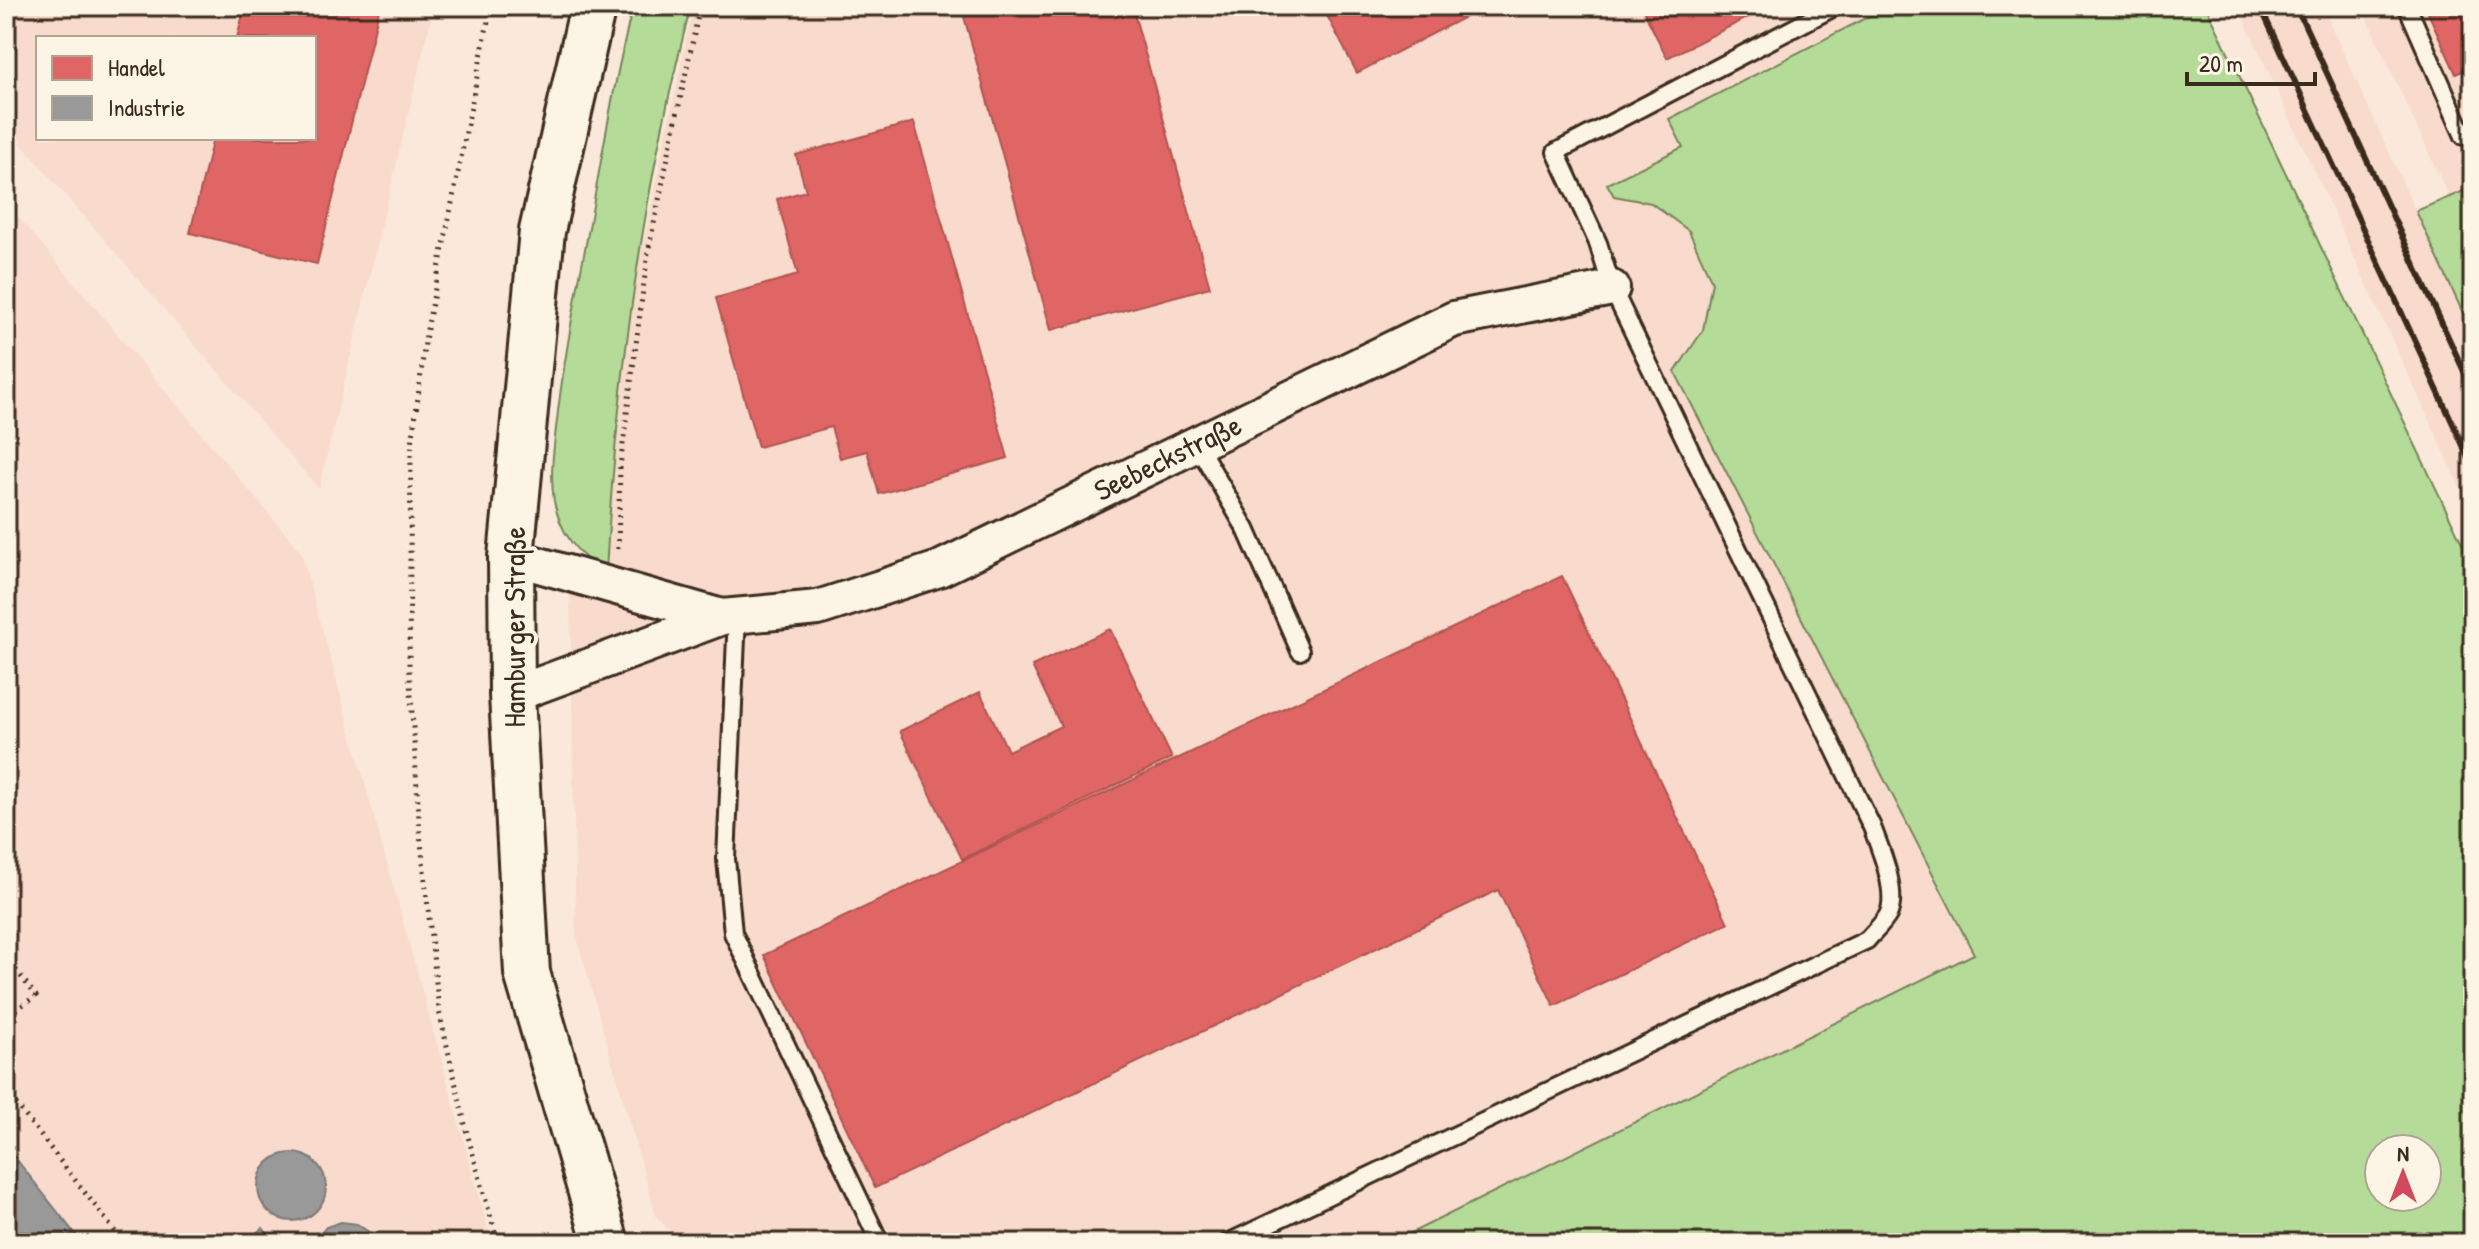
<svg xmlns="http://www.w3.org/2000/svg" width="2479" height="1249" viewBox="0 0 2479 1249" font-family="'Patrick Hand',sans-serif">
  <rect width="100%" height="100%" fill="#fae9da"/>
  <filter id="ink" filterUnits="userSpaceOnUse"><feTurbulence type="fractalNoise" baseFrequency=".0125" numOctaves="2"/><feDisplacementMap in="SourceGraphic" scale="16" xChannelSelector="R" yChannelSelector="G"/><feConvolveMatrix kernelMatrix="1 2 1 2 8 2 1 2 1" color-interpolation-filters="sRGB"/></filter>
  <g filter="url(#ink)">
    <path fill="#f8dbcc" fill-rule="evenodd" d="M 6,6 L 434,6 L 319,489 L 6,126 ZM 38,38 L 314,38 L 314,138 L 38,138 Z
      M 693,6 L 1889,6 L 1669,118 L 1683,147 L 1608,184 L 1614,196 L 1651,203 L 1689,231 L 1712,282 L 1703,330 L 1675,373 L 1974,954 L 1391,1243 L 681,1243 L 656,1216 L 576,935 L 570,593 Z
      M 2238,6 L 2322,6 L 2416,211 L 2473,335 L 2473,515 Z
      M 2361,6 L 2473,6 L 2473,187 L 2449,197 Z
      M 6,202 L 301,552 L 492,1243 L 6,1243 Z"/>
    <path fill="#b4dc98" stroke="#78835b" stroke-width="2" fill-rule="evenodd" d="M 633,6 L 691,6 C 642,191 617,381 606,571 C 578,558 560,532 554,501 C 549,471 555,441 558,411 C 565,355 575,300 586,244 C 601,164 613,84 633,6 Z
      M 1889,6 L 2206,6 L 2473,566 L 2473,1243 L 1391,1243 L 1974,954 L 1675,372 L 1703,330 L 1712,282 L 1689,231 L 1651,203 L 1614,196 L 1607,184 L 1683,147 L 1669,119 ZM 2379,1149 L 2427,1149 L 2427,1197 L 2379,1197 Z
      M 2473,187 L 2473,335 L 2416,211 Z"/>
    <path fill="#e06666" stroke="#ae5450" stroke-width="2" d="M 104,6 L 137,6 L 135,14 Z
      M 245,6 L 380,6 L 317,264 L 190,233 L 213,138 L 314,138 L 314,38 L 237,38 Z
      M 961,6 L 1132,6 L 1210,287 L 1051,330 Z
      M 1322,6 L 1486,6 L 1357,73 Z
      M 1641,6 L 1771,6 L 1667,58 Z
      M 2425,6 L 2473,6 L 2473,66 L 2456,74 Z
      M 914,122 L 1008,458 L 879,494 L 867,451 L 840,458 L 831,427 L 758,447 L 716,298 L 798,275 L 777,199 L 806,191 L 796,155 Z
      M 1562,576 L 1728,923 L 1554,1006 L 1498,890 L 875,1188 L 764,955 Z
      M 1110,629 L 1172,758 L 962,859 L 900,731 L 980,692 L 1008,751 L 1061,726 L 1032,666 Z"/>
    <path fill="#999" stroke="#7d7874" stroke-width="2" d="M 6,1146 L 82,1243 L 6,1243 Z
      M258 1187a34 34 0 1 1 68 0a34 34 0 1 1-68 0Z
      M 341,1222 L 357,1224 L 370,1233 L 375,1243 L 313,1243 L 326,1227 Z
      M 263,1228 L 275,1243 L 243,1243 Z"/>
    <g fill="none" stroke-linecap="round" stroke-linejoin="round">
      <g stroke="#3b2a1e" stroke-width="22">
        <path id="lane" d="M 2407,6 L 2464,136 L 2473,131
          M 1197,444 L 1246,529 L 1300,651
          M 737,616 L 726,859 L 733,933 L 880,1243
          M 1228,1243 L 1867,940 C 1873,933 1883,924 1888,915 C 1899,893 1880,848 1872,827 L 1612,288 L 1598,243 L 1556,152 L 1836,6"/>
      </g>
      <g stroke="#3b2a1e" stroke-width="40">
        <g id="street">
          <path d="M 511,557 L 722,617"/>
          <path id="s1" d="M 512,695 L 722,617 L 818,608 L 939,569 L 1454,319 L 1612,288"/>
        </g>
      </g>
      <g stroke="#3b2a1e" stroke-width="50">
        <path id="secondary" d="M 593,6 L 542,231 L 511,557 L 512,695 L 527,973 L 606,1243"/>
      </g>
      <path stroke="#3b2a1e" stroke-width="5" stroke-dasharray="2 6" stroke-linecap="butt" d="M 491,6 L 426,334 L 411,452 L 409,666 L 420,833 L 439,1011 L 467,1133 L 498,1243
        M 618,549 L 620,467 L 648,252 L 700,6
        M 6,957 L 36,996 L 6,1016
        M 6,1091 L 124,1243"/>
      <use href="#lane" stroke="#fcf5e5" stroke-width="16"/>
      <use href="#street" stroke="#fcf5e5" stroke-width="34"/>
      <use href="#secondary" stroke="#fcf5e5" stroke-width="44"/>
      <path stroke="#3b2a1e" stroke-width="6" d="M 2260,6 L 2473,467
        M 2296,6 L 2473,391"/>
    </g>
  </g>
  <g text-anchor="middle" stroke-width="8" stroke-linejoin="round" paint-order="stroke">
    <g font-size="30" fill="#3b2a1e" stroke="#fcf5e5">
      <text dy="10" stroke="none"><textPath href="#s1" startOffset="702">Seebeckstraße</textPath></text>
      <text transform="translate(515 627) rotate(-90)" y="10">Hamburger Straße</text>
    </g>
  </g>
  <rect width="2479" height="1249" fill="none" stroke="#fcf5e5" stroke-width="32"/>
  <rect x="16" y="16" width="2447" height="1217" fill="none" stroke="#3b2a1e" stroke-width="3" filter="url(#ink)"/>
  <rect x="36" y="36" width="280" height="104" fill="#fcf5e5" stroke="#afa495" stroke-width="2"/>
  <rect x="52" y="56" width="40" height="24" fill="#e06666" stroke="#afa495" stroke-width="2"/>
  <text x="108" y="76" font-size="24" fill="#3b2a1e">Handel</text>
  <rect x="52" y="96" width="40" height="24" fill="#999999" stroke="#afa495" stroke-width="2"/>
  <text x="108" y="116" font-size="24" fill="#3b2a1e">Industrie</text>
  <g transform="translate(2403 1173)"><circle r="38" fill="#fcf5e5" stroke="#afa495" stroke-width="2"/>
  <path d="M0-6L14 30L0 20L-14 30Z" fill="#d1495b"/>
  <text y="-12" font-size="22" font-weight="bold" text-anchor="middle" fill="#3b2a1e">N</text>
  </g>
  <path d="M2187 72v12h128v-12" fill="none" stroke="#3b2a1e" stroke-width="4"/>
  <text x="2199" y="72" font-size="24" fill="#3b2a1e" stroke="#fcf5e5" stroke-width="6" paint-order="stroke">20 m</text>
</svg>
